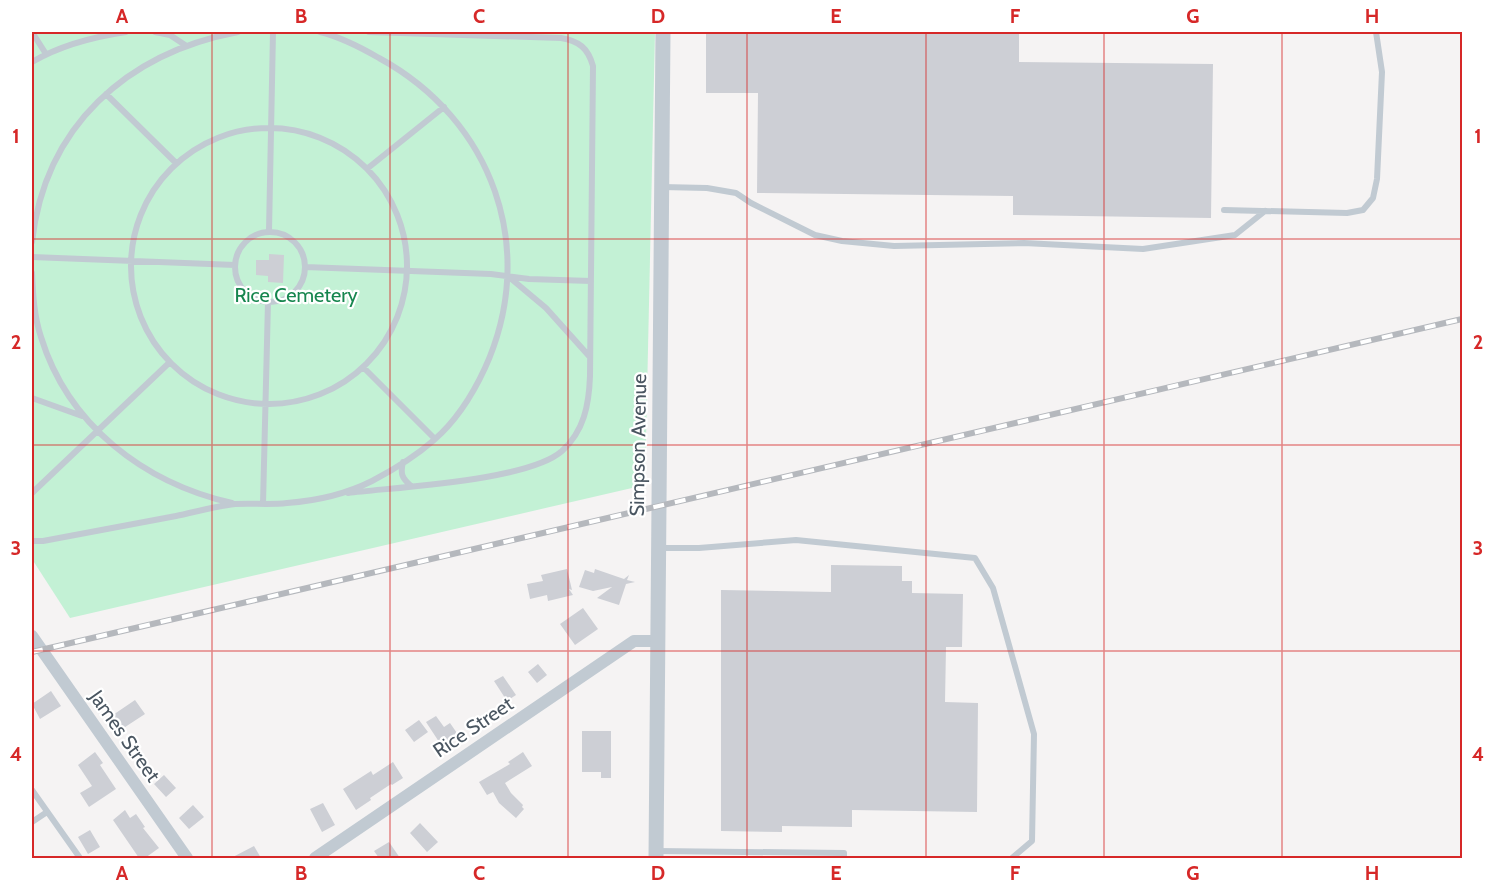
<svg xmlns="http://www.w3.org/2000/svg" width="1494" height="890" viewBox="0 0 1494 890" font-family="Cabin,sans-serif">
  <rect width="100%" height="100%" fill="#f5f3f3"/>
  <path fill="#c3f1d5" d="M 32,32 L 655,32 L 645,485 L 70,618 L 32,559 Z"/>
  <path fill="#cdcfd5" d="M 706,32 L 1019,32 L 1019,62 L 1213,64 L 1211,218 L 1013,215 L 1013,196 L 757,193 L 758,93 L 706,93 Z
    M 269,254 L 284,255 L 283,283 L 268,282 L 268,276 L 256,275 L 256,260 L 269,260 Z
    M 831,565 L 902,566 L 902,581 L 912,581 L 912,593 L 963,594 L 962,647 L 946,647 L 945,702 L 978,703 L 977,812 L 852,810 L 852,827 L 782,826 L 782,832 L 721,831 L 721,590 L 831,592 Z
    M 567,569 L 572,590 L 569,589 L 573,595 L 548,601 L 547,595 L 530,599 L 527,584 L 543,581 L 541,575 Z
    M 595,569 L 624,579 L 629,575 L 627,580 L 635,582 L 626,584 L 619,605 L 597,598 L 612,587 L 593,591 L 579,587 L 585,570 L 594,573 Z
    M 583,608 L 598,629 L 575,645 L 560,624 Z
    M 538,664 L 547,675 L 537,683 L 528,672 Z
    M 503,676 L 516,695 L 507,701 L 494,681 Z
    M 51,691 L 61,706 L 40,719 L 32,704 Z
    M 135,700 L 145,714 L 119,731 L 110,717 Z
    M 436,716 L 444,727 L 450,723 L 459,736 L 452,740 L 455,744 L 445,751 L 426,722 Z
    M 419,720 L 428,732 L 414,742 L 405,730 Z
    M 582,731 L 611,731 L 611,778 L 601,778 L 601,772 L 582,772 Z
    M 95,752 L 103,763 L 100,765 L 116,789 L 89,807 L 80,793 L 92,786 L 78,765 Z
    M 523,752 L 532,766 L 505,783 L 511,793 L 523,805 L 522,807 L 524,809 L 516,818 L 499,803 L 493,792 L 487,795 L 479,782 L 510,764 L 508,762 Z
    M 393,762 L 403,778 L 392,785 L 391,784 L 370,798 L 371,800 L 356,810 L 343,789 L 371,771 L 373,775 Z
    M 164,775 L 176,788 L 166,797 L 154,784 Z
    M 323,803 L 335,825 L 322,832 L 310,809 Z
    M 193,805 L 204,817 L 189,829 L 179,818 Z
    M 125,810 L 130,818 L 136,814 L 145,827 L 143,828 L 159,848 L 145,858 L 139,858 L 113,820 Z
    M 420,823 L 438,842 L 427,852 L 410,833 Z
    M 90,830 L 100,847 L 88,854 L 78,837 Z
    M 389,842 L 400,858 L 379,858 L 374,851 Z
    M 254,846 L 261,858 L 231,858 Z"/>
  <g fill="none" stroke-linecap="round" stroke-linejoin="round">
    <path stroke="#c1cad2" stroke-width="6" d="M 32,32 L 46,54
      M 155,32 L 170,35 L 185,45
      M 32,62 C 61,45 92,37 126,32
      M 106,94 L 176,163
      M131 266a138 138 0 1 1 276 0a138 138 0 1 1-276 0Z
      M 368,168 L 444,107
      M 662,187 L 707,188 L 736,193 L 751,203 L 815,235 L 842,241 L 894,246 L 1024,243 L 1143,249 L 1235,235 L 1265,211
      M 1224,210 L 1347,213 L 1363,210 L 1373,198 L 1377,179 L 1382,72 L 1376,32
      M 269,231 L 273,32
      M235 267a35 35 0 1 1 70 0a35 35 0 1 1-70 0Z
      M 32,242 C 45,126 127,53 238,32
      M 32,257 L 235,265
      M 305,267 L 491,274 L 529,279 L 591,281
      M 32,273 C 33,295 34,316 41,337 C 68,425 144,483 232,503
      M 509,277 L 546,308 L 589,356
      M 363,367 L 435,439
      M 32,398 L 82,416
      M 403,462 C 400,474 402,478 411,486
      M 32,493 L 170,362
      M 348,493 C 396,487 528,481 562,451 C 584,431 589,405 590,376 L 593,66 C 588,48 579,41 561,38 L 369,32
      M 263,504 L 268,302
      M 32,541 L 43,541 C 87,533 132,524 176,516 C 195,512 216,506 235,504 C 252,503 270,505 287,503 C 315,501 346,494 372,481 C 393,470 416,456 434,440 C 456,421 473,394 485,368 C 539,249 493,120 379,58 C 360,47 341,37 320,32
      M 659,548 L 699,548 L 796,540 L 975,558 L 993,588 L 1034,734 L 1032,841 L 1012,858
      M 32,790 L 80,858
      M 32,822 L 47,812
      M 657,851 L 844,853 L 844,858"/>
    <path stroke="#c1cad2" stroke-width="12" d="M 32,636 L 187,858
      M 315,858 L 634,641 L 657,641"/>
    <path stroke="#c1cad2" stroke-width="15" d="M 656,858 L 663,32"/>
    <g stroke="#b5b8bd" stroke-width="6">
      <path id="rail" d="M 32,652 L 1462,319"/>
    </g>
    <use href="#rail" stroke="#fff" stroke-width="4" stroke-dasharray="11" stroke-linecap="butt"/>
  </g>
  <path fill="none" stroke="#d62828" stroke-width="1.5" stroke-opacity="0.55" d="M 212,32 L 212,858M 390,32 L 390,858M 568,32 L 568,858M 747,32 L 747,858M 926,32 L 926,858M 1104,32 L 1104,858M 1282,32 L 1282,858M 32,239 L 1462,239M 32,445 L 1462,445M 32,651 L 1462,651"/>
  <g text-anchor="middle" stroke-width="4.5" stroke-linejoin="round" paint-order="stroke">
    <g font-size="20" fill="#17864f" stroke="#fff">
      <text x="296" y="302">Rice Cemetery</text>
    </g>
    <g font-size="20" fill="#4a5661" stroke="#fff">
      <text transform="translate(638 445) rotate(-89)" y="7">Simpson Avenue</text>
      <text transform="translate(473 727) rotate(-34)" y="7">Rice Street</text>
      <text transform="translate(125 736) rotate(55)" y="7">James Street</text>
    </g>
  </g>
  <rect width="1494" height="890" fill="none" stroke="#ffffff" stroke-width="66"/>
  <rect x="33" y="33" width="1428" height="824" fill="none" stroke="#d62828" stroke-width="2"/>
  <g font-size="20" text-anchor="middle" font-weight="bold" fill="#d62828">
    <text x="122" y="23">A</text>
    <text x="301" y="23">B</text>
    <text x="479" y="23">C</text>
    <text x="658" y="23">D</text>
    <text x="836" y="23">E</text>
    <text x="1015" y="23">F</text>
    <text x="1193" y="23">G</text>
    <text x="1372" y="23">H</text>
    <text x="16" y="143">1</text>
    <text x="1478" y="143">1</text>
    <text x="16" y="349">2</text>
    <text x="1478" y="349">2</text>
    <text x="16" y="555">3</text>
    <text x="1478" y="555">3</text>
    <text x="16" y="761">4</text>
    <text x="1478" y="761">4</text>
    <text x="122" y="880">A</text>
    <text x="301" y="880">B</text>
    <text x="479" y="880">C</text>
    <text x="658" y="880">D</text>
    <text x="836" y="880">E</text>
    <text x="1015" y="880">F</text>
    <text x="1193" y="880">G</text>
    <text x="1372" y="880">H</text>
  </g>
</svg>
